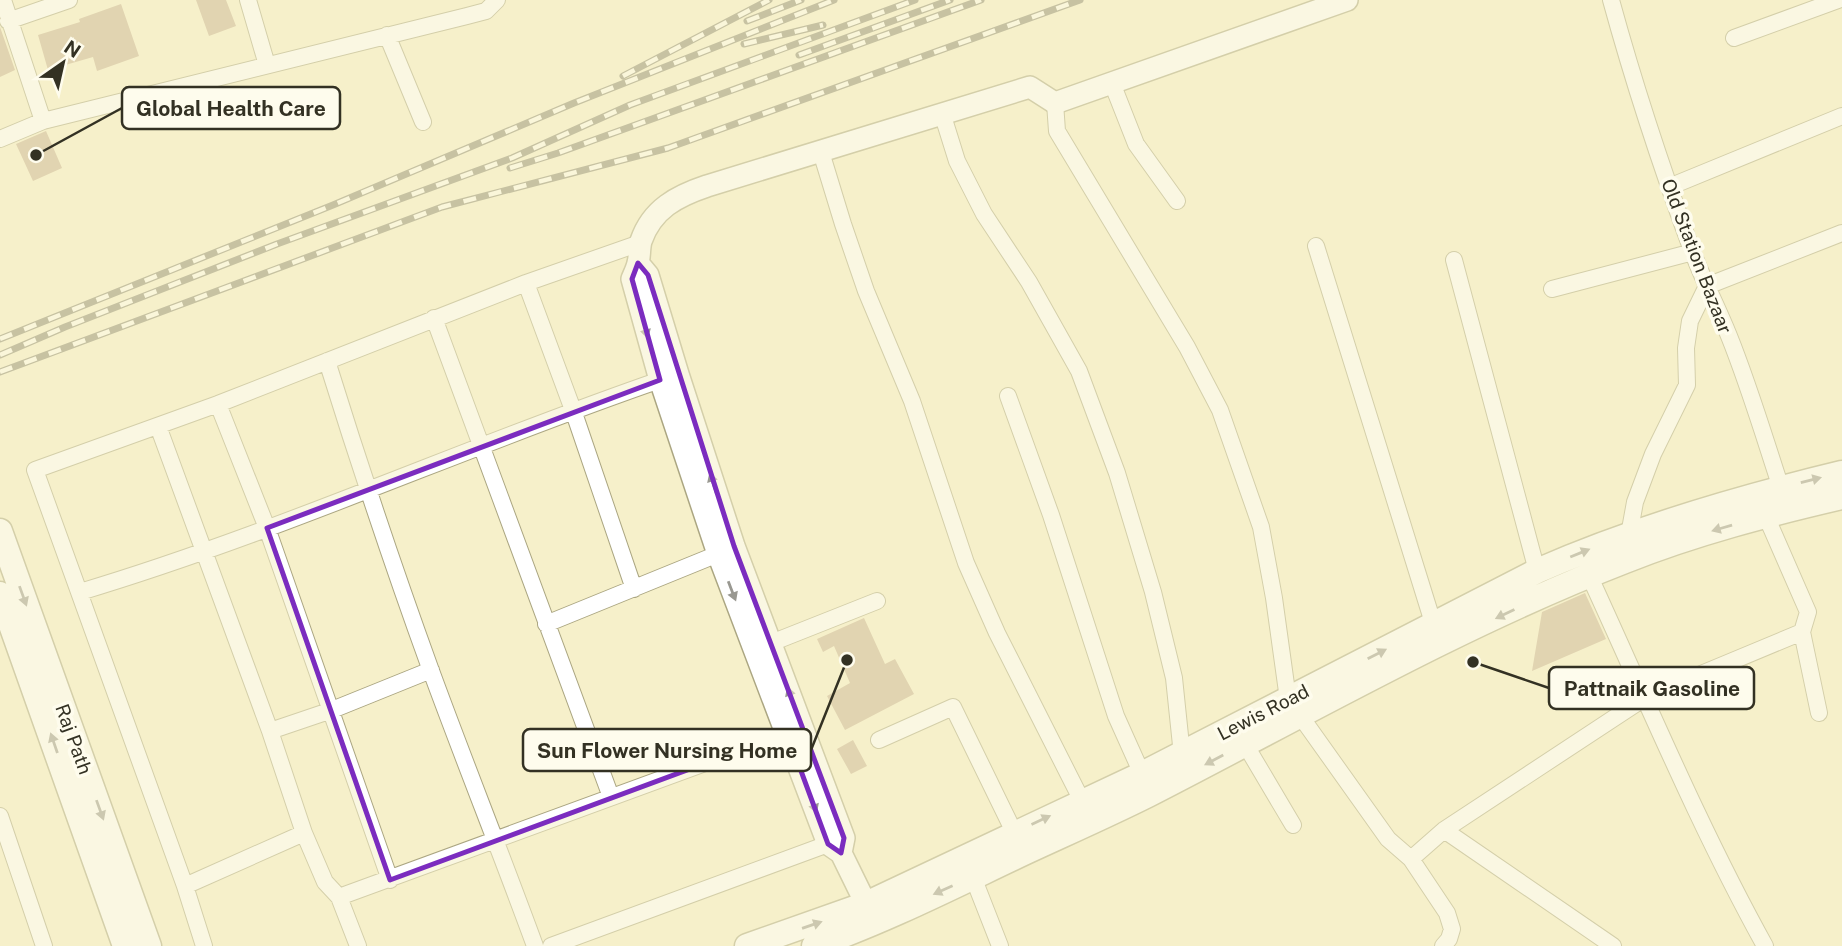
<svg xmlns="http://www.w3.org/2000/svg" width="1842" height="946" viewBox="0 0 1842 946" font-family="'Public Sans',sans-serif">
  <rect width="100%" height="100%" fill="#f6f0ca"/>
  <path fill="#c8b192" d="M 196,0 L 226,0 L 236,26 L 209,36 Z
    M 121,4 L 139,56 L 97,71 L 93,57 L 48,70 L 38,35 L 80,22 L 79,19 Z
    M 0,27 L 15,70 L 0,77 Z
    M 46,131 L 62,168 L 33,181 L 16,144 Z
    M 1585,593 L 1606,639 L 1532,671 L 1542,612 Z
    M 864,618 L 885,664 L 895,659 L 914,694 L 845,730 L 827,696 L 850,683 L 834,646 L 823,652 L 817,639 Z
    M 853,740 L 867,766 L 851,774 L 837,749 Z"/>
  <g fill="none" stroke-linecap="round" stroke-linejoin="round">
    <g stroke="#aba682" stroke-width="18">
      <path id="street" d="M 3,0 L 43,121
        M 248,0 L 267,65
        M 1611,0 C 1634,84 1661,166 1691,248 C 1702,278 1717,306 1729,336 C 1750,388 1766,443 1784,497
        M 8,21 L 69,0
        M 387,35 L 423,122
        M 1734,38 L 1838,0
        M 1112,83 L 1136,144 L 1177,201
        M 1055,103 L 1057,131 L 1187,347 L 1220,410 L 1261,527 L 1274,598 L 1288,699
        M 942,113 L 957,161 L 984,214 L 1029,282 L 1079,371 L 1117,473 L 1153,592 L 1174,678 L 1182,755
        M 0,139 L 43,121 L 467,16 L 486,11 L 497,0
        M 821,152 L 843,224 L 866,291 L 912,401 L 966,563 L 997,633 L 1082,801
        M 1669,187 L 1842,116
        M 1316,246 L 1434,626
        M 1454,260 L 1537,571
        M 526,283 L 573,410 L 634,589
        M 1552,289 L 1693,252
        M 434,318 L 611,797
        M 327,361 C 359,464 393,566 430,668 C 464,761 501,853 535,946
        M 1008,396 L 1051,515 L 1116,716 L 1142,774
        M 218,404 L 267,528 L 390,880
        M 158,426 L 270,731
        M 1766,516 L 1808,612 L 1802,632 L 1819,713
        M 1629,535 L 1635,502 L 1653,454 L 1687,385 L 1686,348 L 1690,321 L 1707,286 L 1842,233
        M 1589,575 C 1646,699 1699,827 1765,946
        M 80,592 C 277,533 465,447 660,380
        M 546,624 L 718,554
        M 771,643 L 877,601
        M 1299,714 L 1388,839 L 1411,859 L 1447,913 L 1452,929 L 1449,939 L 1443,946
        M 879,740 L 953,707 L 1014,832
        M 1245,744 L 1293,825
        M 0,816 L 44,946
        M 1444,830 L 1613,946
        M 304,833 L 270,731 L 332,710 L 431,670
        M 1411,859 L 1444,830 L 1646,697 L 1802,632
        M 973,877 L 1000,946
        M 185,886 L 304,833 L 325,882 L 339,897 L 358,946
        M 339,897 L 787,733
        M 204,946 L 185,886 L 35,470 L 218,404 L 526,283 L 640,243
        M 551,946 L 828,844"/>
    </g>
    <g stroke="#aba682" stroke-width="24">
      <path id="secondary" d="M 638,263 L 648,275 L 678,374 L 734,546 L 844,838 L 841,853
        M 866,904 L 841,853 L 828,844 L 718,554 L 660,380 L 632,279 C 634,274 637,268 638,263 C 640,256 639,248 641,241 C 652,209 677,196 707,186 L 1030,87 L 1055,103 L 1347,0"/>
    </g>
    <g stroke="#aba682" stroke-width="27">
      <path id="primary" d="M 0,531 L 149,946
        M 0,594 L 125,946
        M 747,946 L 866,904 L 1142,774 L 1537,571 C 1635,528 1738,498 1842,473
        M 814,946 C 886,921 956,885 1026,852 C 1067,833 1108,815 1148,795 C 1306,714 1460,625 1625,561 C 1695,533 1769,514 1842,497"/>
    </g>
    <use href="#street" stroke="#fff" stroke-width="16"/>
    <use href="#secondary" stroke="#fff" stroke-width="21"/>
    <use href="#primary" stroke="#fff" stroke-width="24"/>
    <g stroke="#8e8a71" stroke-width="7">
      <path id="rail" d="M 747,21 L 801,0
        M 744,44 L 823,25
        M 799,55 L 950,0
        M 623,76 L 769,0
        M 510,168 L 558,153 L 981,0
        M 0,339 L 333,205 L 574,103 L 834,0
        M 0,355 L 65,327 L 277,244 L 512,158 L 630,105 L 915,0
        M 0,372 L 442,207 L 668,148 L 1080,0"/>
    </g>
    <use href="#rail" stroke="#fefced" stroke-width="4.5" stroke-dasharray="13" stroke-linecap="butt"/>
  </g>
  <defs><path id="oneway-solid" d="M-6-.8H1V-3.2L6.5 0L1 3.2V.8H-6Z" transform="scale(1.75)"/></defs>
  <g fill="#999891">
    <use href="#oneway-solid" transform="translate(645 328) rotate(75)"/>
    <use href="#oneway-solid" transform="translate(1811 480) rotate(-14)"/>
    <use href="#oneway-solid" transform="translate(713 483) rotate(-108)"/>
    <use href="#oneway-solid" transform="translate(1722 528) rotate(164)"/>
    <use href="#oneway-solid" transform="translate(1580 553) rotate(-22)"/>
    <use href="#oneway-solid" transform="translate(732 591) rotate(69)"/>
    <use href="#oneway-solid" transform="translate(23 596) rotate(70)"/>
    <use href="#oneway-solid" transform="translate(1505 614) rotate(154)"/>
    <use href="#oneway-solid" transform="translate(1377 654) rotate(-27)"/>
    <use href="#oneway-solid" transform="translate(791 697) rotate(-110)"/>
    <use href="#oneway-solid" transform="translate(54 743) rotate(-109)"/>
    <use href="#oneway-solid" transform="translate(1214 760) rotate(152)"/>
    <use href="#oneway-solid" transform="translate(813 803) rotate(70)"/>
    <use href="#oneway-solid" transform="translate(100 810) rotate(70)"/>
    <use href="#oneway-solid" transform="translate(1041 820) rotate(-25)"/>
    <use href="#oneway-solid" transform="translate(943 890) rotate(156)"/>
    <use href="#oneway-solid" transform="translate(812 925) rotate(-19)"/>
  </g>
  <path d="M0 0H1842V946H0ZM 638,263 L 648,275 L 734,546 L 844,838 L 841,853 L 828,844 L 787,733 L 390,880 L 267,528 L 660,380 L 632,279 Z" fill="#f6f0ca" fill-opacity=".55" fill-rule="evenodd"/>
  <path fill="none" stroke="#7b2cbf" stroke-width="5" stroke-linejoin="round" d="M 638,263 L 648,275 L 734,546 L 844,838 L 841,853 L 828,844 L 787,733 L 390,880 L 267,528 L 660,380 L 632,279 Z"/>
  <g text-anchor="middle" stroke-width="7" stroke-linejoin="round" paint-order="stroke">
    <g font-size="19" fill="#333123" stroke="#fefced">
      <text transform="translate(1697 256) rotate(69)" y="7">Old Station Bazaar</text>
      <text transform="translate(1263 712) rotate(-27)" y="7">Lewis Road</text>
      <text transform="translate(74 739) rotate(70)" y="7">Raj Path</text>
    </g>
  </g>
  <path fill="none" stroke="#333123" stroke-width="2.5" d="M36 155L122 108M1473 662L1549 688M847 660L811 750"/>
  <g fill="#333123" stroke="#fefced" stroke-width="2.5">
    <circle cx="36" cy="155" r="7"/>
    <circle cx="1473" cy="662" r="7"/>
    <circle cx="847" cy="660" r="7"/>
  </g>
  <g fill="#fefced" stroke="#333123" stroke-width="2.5">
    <rect x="122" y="87" width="218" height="42" rx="7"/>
    <rect x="1549" y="667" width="205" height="42" rx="7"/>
    <rect x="523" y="729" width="288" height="42" rx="7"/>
  </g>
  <g font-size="21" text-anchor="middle" font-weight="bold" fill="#333123">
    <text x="231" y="116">Global Health Care</text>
    <text x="1652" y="696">Pattnaik Gasoline</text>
    <text x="667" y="758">Sun Flower Nursing Home</text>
  </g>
  <g transform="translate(63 63) rotate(34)" stroke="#fefced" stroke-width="5" paint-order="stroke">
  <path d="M0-5L12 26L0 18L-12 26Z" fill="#333123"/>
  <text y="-10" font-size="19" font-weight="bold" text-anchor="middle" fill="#333123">N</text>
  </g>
</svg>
